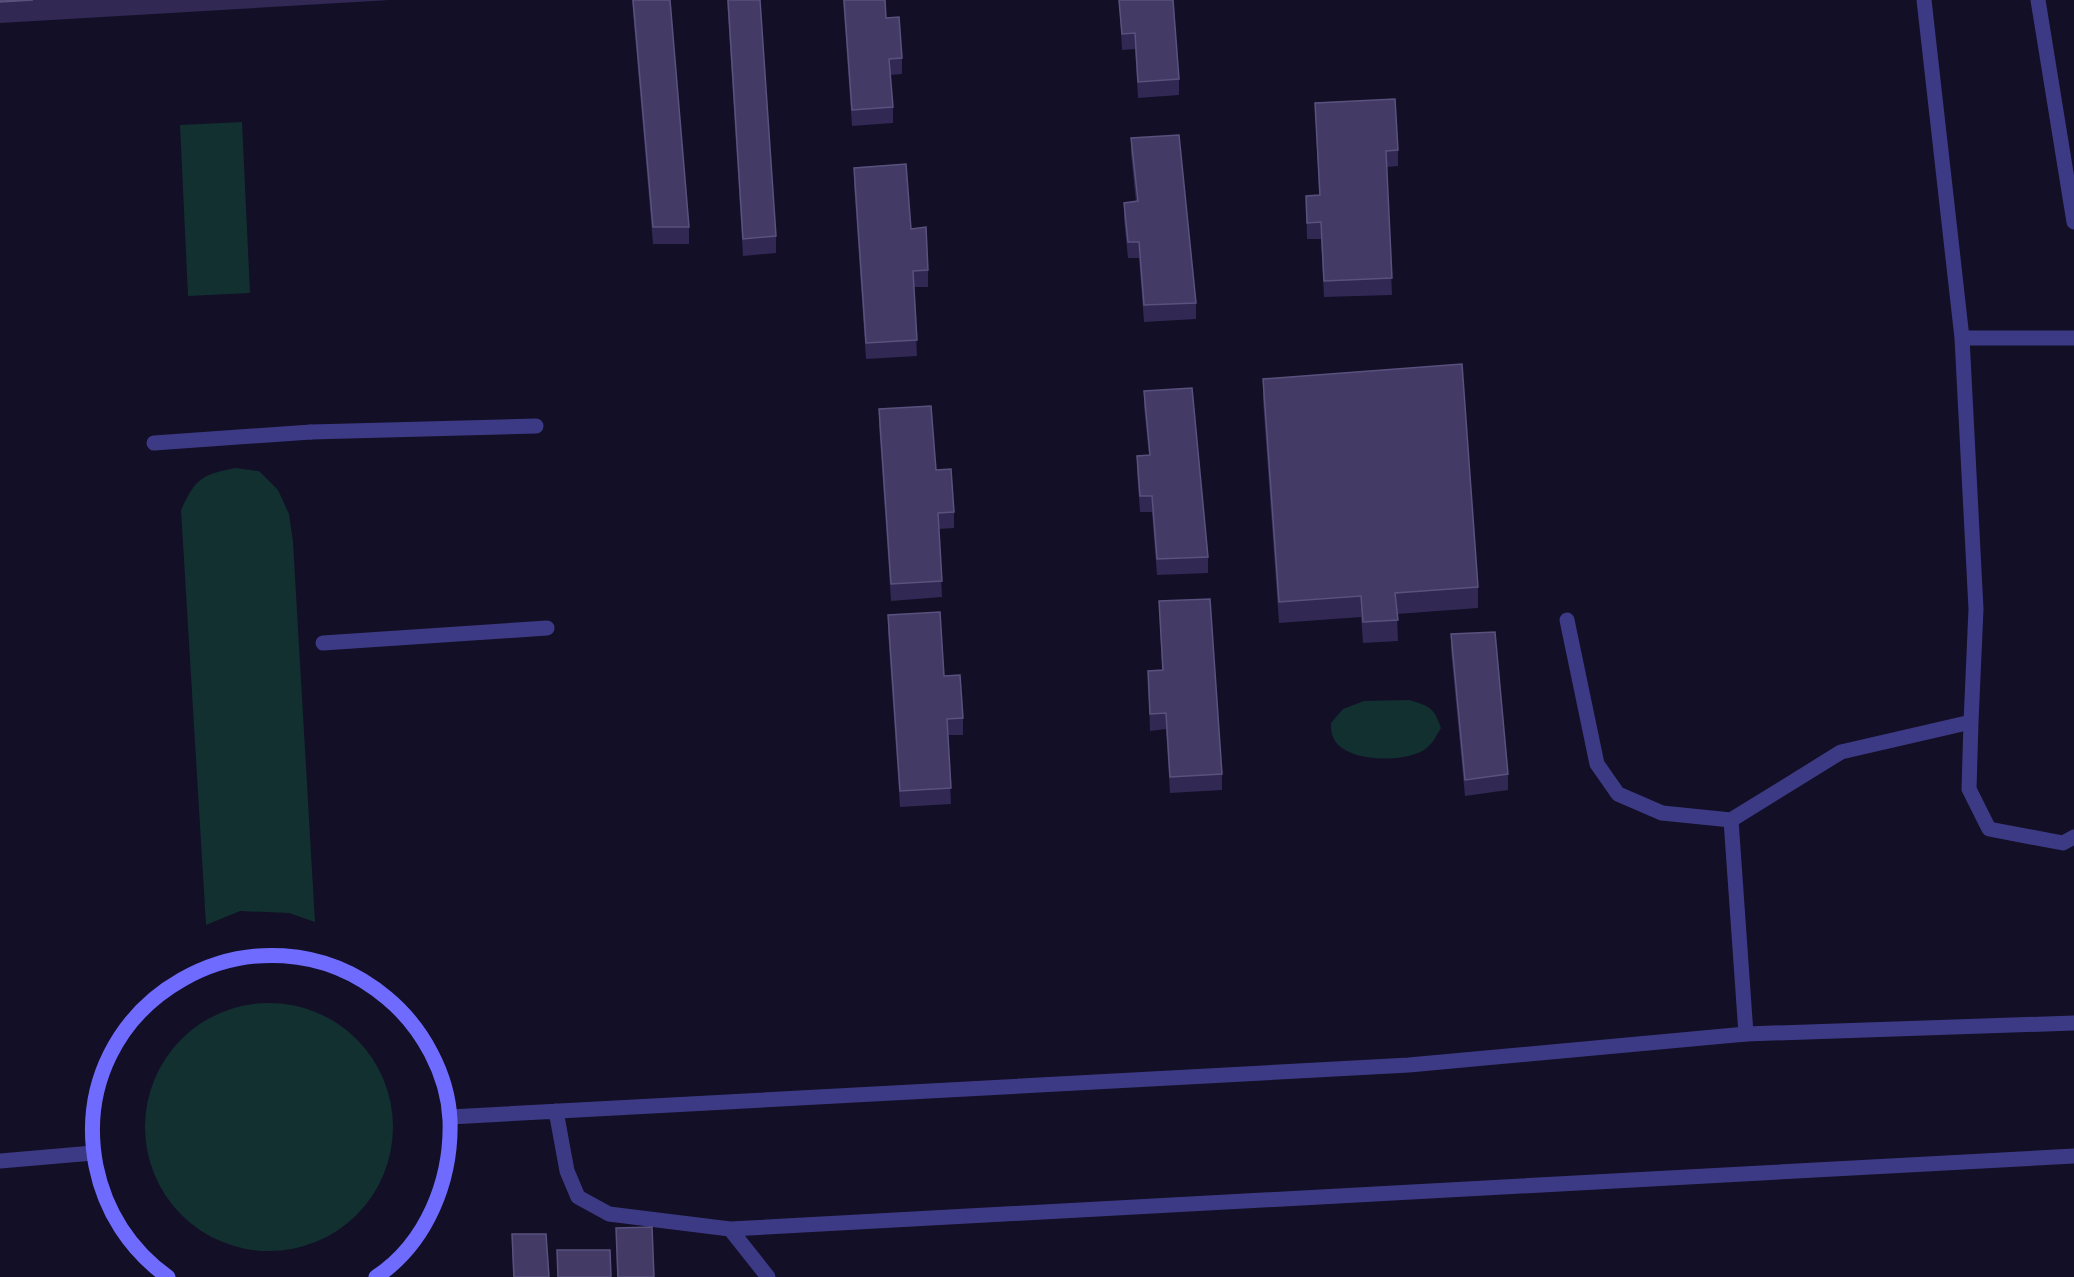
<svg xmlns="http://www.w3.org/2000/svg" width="2074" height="1277" viewBox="0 0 2074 1277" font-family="'Fira Sans Condensed',sans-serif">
  <rect width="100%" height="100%" fill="#130f26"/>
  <path fill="#12302f" d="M 242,122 L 250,293 L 188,296 L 180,125 Z
    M 235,468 L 259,471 L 278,490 L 289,514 L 293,542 L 315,922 L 289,913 L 240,911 L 206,925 L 181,510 C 196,478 201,475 235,468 Z
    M 1409,700 C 1429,706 1434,707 1441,728 C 1436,736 1432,745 1424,750 C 1404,763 1343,763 1333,737 C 1331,733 1331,727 1331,723 L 1343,709 L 1364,701 Z
    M145 1127a124 124 0 1 1 248 0a124 124 0 1 1-248 0Z"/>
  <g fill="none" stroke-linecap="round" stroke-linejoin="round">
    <path stroke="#3d3a85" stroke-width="15" d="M 2038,0 L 2074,222
      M 1962,338 L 2074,338
      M 311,432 L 536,426
      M 1567,620 L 1597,764 L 1618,794 L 1662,813 L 1731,820 L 1746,1034
      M 323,643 L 547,628
      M 1971,722 L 1969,789 L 1989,829 L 2063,843 L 2074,837
      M 1731,820 L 1841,752 L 1971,722 L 1976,609 L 1962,338 L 1924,0"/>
    <path stroke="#3d3a85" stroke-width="15" d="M 154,443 L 311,432
      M 556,1111 L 567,1171 L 578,1197 L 609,1214 L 730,1229 L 2074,1156
      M 450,1117 L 1409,1065 L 1746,1034 L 2074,1023
      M 0,1161 L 93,1153
      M 730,1229 L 768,1277"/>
    <path stroke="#6f6bff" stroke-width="15" d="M 168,1277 C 130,1250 105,1211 96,1166 C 64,1000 260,891 387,998 C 422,1027 448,1074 450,1120 C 452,1180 427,1243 376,1277"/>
  </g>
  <path fill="#312854" d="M 0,0 L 390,0 L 0,23 Z
    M 632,0 L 670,0 L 689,227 L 689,244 L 653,244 Z
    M 727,0 L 760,0 L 776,236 L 776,253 L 743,256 Z
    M 843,0 L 885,0 L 886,18 L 902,58 L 902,74 L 890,75 L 893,107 L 893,123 L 852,126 Z
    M 1119,0 L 1173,0 L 1179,79 L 1179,95 L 1138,98 L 1135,49 L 1122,50 Z
    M 1315,103 L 1398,150 L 1398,166 L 1387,167 L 1392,295 L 1324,297 L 1321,239 L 1307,239 L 1306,196 L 1319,195 Z
    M 1131,138 L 1196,303 L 1196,319 L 1144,322 L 1139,258 L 1128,258 L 1124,219 L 1124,203 L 1136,202 L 1131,154 Z
    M 854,168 L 911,229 L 928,270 L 928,287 L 914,287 L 917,356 L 866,359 L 854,184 Z
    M 1263,379 L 1478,587 L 1478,608 L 1397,614 L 1398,641 L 1363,643 L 1361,617 L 1279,623 L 1263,400 Z
    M 1144,391 L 1208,557 L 1208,573 L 1157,575 L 1152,512 L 1140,512 L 1137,472 L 1137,456 L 1149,455 L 1144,407 Z
    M 879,409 L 936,470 L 954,512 L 954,528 L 939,529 L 942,597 L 891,601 L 879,425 Z
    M 1159,601 L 1222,774 L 1222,790 L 1170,793 L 1166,729 L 1150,731 L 1148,671 L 1162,670 Z
    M 888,615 L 944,676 L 963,718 L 963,735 L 948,735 L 951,804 L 900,807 L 888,632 Z
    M 1451,634 L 1508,774 L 1508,790 L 1465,796 L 1451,650 Z
    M 616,1228 L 654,1277 L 617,1277 Z
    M 512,1234 L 549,1277 L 513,1277 Z"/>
  <path fill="#433a66" stroke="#5a527e" stroke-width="1.5" d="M 0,0 L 33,0 L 0,2 Z
    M 633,0 L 670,0 L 689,227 L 653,227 Z
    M 728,0 L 760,0 L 776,236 L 743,239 Z
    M 844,0 L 885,0 L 886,18 L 899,17 L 902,58 L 889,59 L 893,107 L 852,110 Z
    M 1119,0 L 1173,0 L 1179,79 L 1138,82 L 1135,33 L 1122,34 Z
    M 1395,99 L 1398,150 L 1386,151 L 1392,278 L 1324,281 L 1321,222 L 1307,223 L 1306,196 L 1320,195 L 1315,103 Z
    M 1179,135 L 1196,303 L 1144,305 L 1139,242 L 1128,242 L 1124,203 L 1138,201 L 1131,138 Z
    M 906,164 L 911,229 L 926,227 L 928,270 L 913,271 L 917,340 L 866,343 L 854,168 Z
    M 1462,364 L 1478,587 L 1395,593 L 1398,620 L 1363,622 L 1361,596 L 1279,602 L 1263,379 Z
    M 1192,388 L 1208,557 L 1157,559 L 1152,496 L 1140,496 L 1137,456 L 1150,455 L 1144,391 Z
    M 931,406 L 936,470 L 951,469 L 954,512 L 938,513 L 942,581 L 891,584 L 879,409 Z
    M 1210,599 L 1222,774 L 1170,777 L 1166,713 L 1150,714 L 1148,671 L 1163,670 L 1159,601 Z
    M 940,612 L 944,676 L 960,675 L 963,718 L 947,719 L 951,788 L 900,791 L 888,615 Z
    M 1495,632 L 1508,774 L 1465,780 L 1451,634 Z
    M 652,1227 L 654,1277 L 618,1277 L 616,1228 Z
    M 512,1234 L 546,1234 L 549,1277 L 514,1277 Z
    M 557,1250 L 610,1250 L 611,1277 L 558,1277 Z"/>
</svg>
